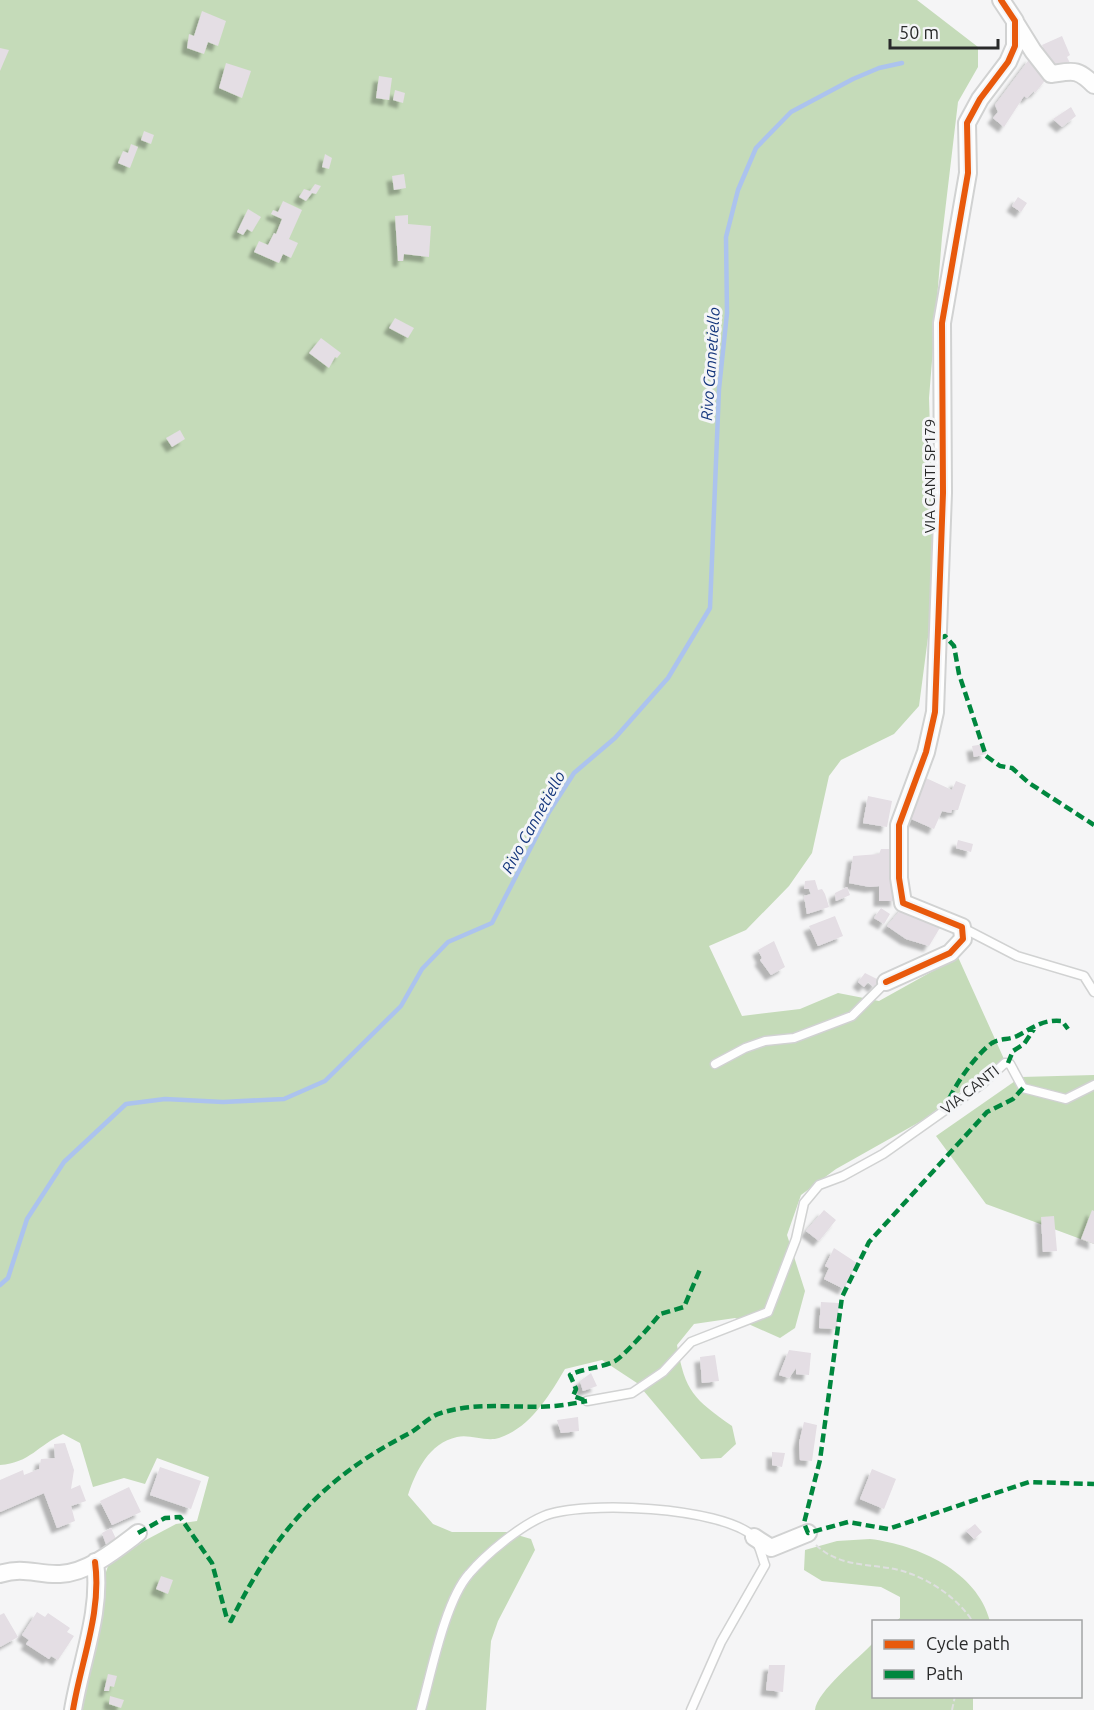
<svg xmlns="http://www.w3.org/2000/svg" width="1094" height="1710" font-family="Ubuntu,sans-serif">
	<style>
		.forest { fill: #c5dbb9 }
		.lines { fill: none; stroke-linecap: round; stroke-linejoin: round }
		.stream { stroke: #acc3ee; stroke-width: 4.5 }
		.building { fill: #e4dee4; filter: url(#shadow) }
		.lane-casing { stroke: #d1d2d2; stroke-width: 11 }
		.street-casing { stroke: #d1d2d2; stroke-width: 20 }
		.path { stroke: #dedfdf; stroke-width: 2; stroke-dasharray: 6 3; stroke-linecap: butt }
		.lane { stroke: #fefefe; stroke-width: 8 }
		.street { stroke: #fefefe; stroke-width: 16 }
		.quiet { stroke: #00873e; stroke-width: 4.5; stroke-dasharray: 9 4.5; stroke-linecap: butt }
		.cycleway-casing { stroke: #f4f5f7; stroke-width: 10 }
		.cycleway { stroke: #e8590c; stroke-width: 6 }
		.labels { text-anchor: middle; stroke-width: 6; stroke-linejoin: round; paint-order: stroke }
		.street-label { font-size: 15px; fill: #292a2a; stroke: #f4f5f7 }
		.water-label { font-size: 16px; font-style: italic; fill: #12347b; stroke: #f4f5f7 }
	</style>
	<defs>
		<filter id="shadow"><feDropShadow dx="-5.5" dy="5.5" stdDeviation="1.5" flood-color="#0004"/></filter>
	</defs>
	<rect width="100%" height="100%" fill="#f5f5f6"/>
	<path class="forest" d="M0,0H917L978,47V67L958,102L942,237L929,398L935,584L919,706L894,734L841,760L829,776L812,853L789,886L746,930L709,946L742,1016L800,1009L838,993L879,1001L958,957L1004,1059L923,1120L836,1169L801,1195L787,1235L805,1291L795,1328L780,1338L735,1318L694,1324L677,1345C685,1392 694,1399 732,1426L736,1444L721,1458L701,1459L637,1383L602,1360L565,1369C549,1396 530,1428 499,1438C486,1442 470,1434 457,1437C429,1443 416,1471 408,1495L433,1524L452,1532H507L531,1539L535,1550L498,1621L491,1641L486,1710H78L103,1581L108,1566L144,1541L176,1524L197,1521L209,1477L157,1458L145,1484L124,1478L93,1487L80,1443L63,1434C38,1445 30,1463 0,1465Z
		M1094,1075V1244L986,1204L936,1136L1021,1077Z
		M870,1539C918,1545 977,1571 990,1621H896L900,1618V1597L881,1587L822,1581L804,1570L805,1550L837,1541Z
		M873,1643L874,1696L973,1697V1710H815C817,1691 859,1658 873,1643Z"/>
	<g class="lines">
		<path class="stream" d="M0,1285L8,1278L27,1219L64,1162L126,1104L165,1099L223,1102L284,1099L325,1081L401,1006L422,969L448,942L492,923L549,812L574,773L615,738L668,678L710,608L719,389L727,313L726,237L738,190L756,148L791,112L853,79L879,68L902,63"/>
	</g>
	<path class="building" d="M202,11L226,21L218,46L208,42L204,54L187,48L189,34L194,36Z
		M1062,36L1070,55L1067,57L1070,63L1054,70L1042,45Z
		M0,48L9,50L0,71Z
		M1031,57L1047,78L1035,93L1034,91L1027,98L1024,96L1004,127L993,118L998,112L995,105Z
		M226,63L251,71L242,98L219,88Z
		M379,76L392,78L389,100L376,98Z
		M395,90L405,93L403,103L393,100Z
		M1071,107L1076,116L1062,127L1053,119Z
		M144,131L154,135L151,144L141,140Z
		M131,144L138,147L130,168L118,163L123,151L128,153Z
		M325,154L332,158L329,169L322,167Z
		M404,174L406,188L394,190L392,176Z
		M315,184L321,186L316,194L312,193L306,201L299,197L304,189L310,191Z
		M1018,197L1027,203L1021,212L1012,206Z
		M283,201L302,210L289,239L298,243L291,258L283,254L279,263L254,252L259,241L268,245L274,233L276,234L282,219L271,214L273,210L278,212Z
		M248,209L261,217L252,232L247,229L243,235L237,232Z
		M408,215V224L431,226L429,257L404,254L403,261H398L395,216Z
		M395,318L414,328L408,338L389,328Z
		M321,338L341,353L337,358L335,357L329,368L309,353Z
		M180,430L185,439L172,447L166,438Z
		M984,744L986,754L974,757L972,746Z
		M926,778L952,790L956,781L966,785L958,810H952L951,813L942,811L934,829L909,818Z
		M868,796L892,801L887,827L863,823Z
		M958,840L973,844L971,852L956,848Z
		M881,849H896V901H879V886L870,887L849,883L853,856L879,854Z
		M815,880L818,890L822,889L825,894L829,907L807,914L804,896L811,894L809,889H804L805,881Z
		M847,887L850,895L836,901L835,893Z
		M904,906L941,926L929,946L906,939L887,926Z
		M881,908L890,914L884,924L874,918Z
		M835,916L843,936L818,946L809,926Z
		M774,941L785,967L771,975L760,960L762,958L758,950Z
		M865,973L879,980L874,987L868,982L864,987L858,982Z
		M824,1210L836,1220L819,1241L806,1231Z
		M1092,1210L1094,1211V1244L1081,1239Z
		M1054,1216L1057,1251L1043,1252L1041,1217Z
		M834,1248L857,1263L844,1289L824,1279L829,1268L825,1266Z
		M821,1302L839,1303L837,1329L819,1328Z
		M789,1350L811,1353L809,1375L796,1374V1368L789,1378L779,1375Z
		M715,1355L719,1381L702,1383L700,1357Z
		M591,1373L597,1386L583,1391L580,1381Z
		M578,1417L579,1431L561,1433L557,1420Z
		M804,1422L817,1425L812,1461L800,1460L799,1443Z
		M65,1443L74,1470L71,1489L80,1485L86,1501L71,1506L75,1521L57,1528L44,1493L0,1512V1480L23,1470L24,1475L39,1469L41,1459L55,1458L54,1444Z
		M772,1452L785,1453L782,1467L772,1465Z
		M160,1467L201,1481L191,1509L150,1495Z
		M872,1469L896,1479L884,1509L860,1499Z
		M129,1487L141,1512L112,1525L100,1501Z
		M975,1524L982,1532L974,1539L966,1531Z
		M111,1528L117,1541L107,1547L102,1533Z
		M161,1576L173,1580L168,1594L156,1589Z
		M37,1612L45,1617L48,1613L70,1628L67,1632L74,1636L58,1660L51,1656L49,1659L26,1644L29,1640L22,1635Z
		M4,1613L18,1637L0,1647V1615Z
		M769,1665H785L783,1692L766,1690Z
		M108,1674L117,1676L114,1687L110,1686L109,1691H104Z
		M110,1696L124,1700L121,1708L109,1704Z"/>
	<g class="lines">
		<defs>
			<path id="lane" d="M963,928L1017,956L1084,976L1094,992
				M715,1064L745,1048L765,1041L794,1038L852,1016L886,982
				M587,1401L632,1393L663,1372L691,1342L768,1312L796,1239L804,1203L819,1185L843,1176L883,1154L982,1084L1005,1063L1010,1064L1023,1088L1066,1099L1094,1085
				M421,1710C431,1674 445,1601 469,1574C486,1554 520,1526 544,1516C584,1500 720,1507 753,1536C759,1542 762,1557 765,1565L721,1642L691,1710"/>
			<path id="street" d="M1015,22L1033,51L1051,74C1073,71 1077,68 1094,85
				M886,982L950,953L963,939L962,927L903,903L899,878V825L926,752L935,712L943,493L942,323L968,173L967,123L980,99L1008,62L1015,46V21L1001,0
				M754,1537L771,1548L808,1533
				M0,1574C24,1566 37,1575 60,1574C88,1573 117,1549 138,1533
				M73,1710C81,1661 102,1612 95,1562"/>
		</defs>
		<use href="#lane" class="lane-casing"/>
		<use href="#street" class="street-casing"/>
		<path class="path" d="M816,1545C837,1565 863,1564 889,1568C921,1573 956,1595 973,1622
			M952,1710L955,1696"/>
		<use href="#lane" class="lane"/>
		<use href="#street" class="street"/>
		<path class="quiet" d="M939,639L945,636L954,646L959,674L986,756L1000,766L1012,768L1029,783L1094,825
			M1008,1063L1013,1051L1024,1044L1034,1029
			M1023,1088L1013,1099L987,1112L869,1242L842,1297L820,1460L804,1523L808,1533L848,1522L888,1529L1029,1482L1094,1484
			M944,1111C951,1090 974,1056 992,1043C1000,1038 1011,1040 1019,1035C1034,1027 1044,1019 1062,1021L1068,1029
			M584,1400L573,1396L576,1389L570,1375C584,1368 602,1368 615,1361C625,1355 653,1323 660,1314L684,1307L701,1267
			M138,1533L165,1518L180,1517L212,1563L227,1619L231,1621C274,1533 322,1478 410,1433C420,1427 430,1416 441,1413C477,1401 518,1409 555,1406C566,1405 576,1403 587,1401"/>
		<defs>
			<path id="cycleway" d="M886,982L950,953L963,939L962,927L903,903L899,878V825L926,752L935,712L943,493L942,323L968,173L967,123L980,99L1008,62L1015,46V21L1001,0
				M73,1710C81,1661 102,1612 95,1562"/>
		</defs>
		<use href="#cycleway" class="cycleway-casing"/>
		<use href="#cycleway" class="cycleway"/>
	</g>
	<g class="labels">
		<g class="street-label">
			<text transform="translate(930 476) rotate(-90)" y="5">VIA CANTI SP179</text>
			<text transform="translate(970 1090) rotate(-38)" y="5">VIA CANTI</text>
		</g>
		<g class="water-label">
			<text transform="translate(710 364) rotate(-86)" y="6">Rivo Cannetiello</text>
			<text transform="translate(533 822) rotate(-61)" y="6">Rivo Cannetiello</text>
		</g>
	</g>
	<rect x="872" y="1620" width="210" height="78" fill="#f4f5f7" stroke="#a3a4a5" stroke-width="1.5"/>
	<rect x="884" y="1640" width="30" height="9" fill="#e8590c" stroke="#a3a4a5" stroke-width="1.5"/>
	<text x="926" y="1650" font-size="18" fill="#292a2a">Cycle path</text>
	<rect x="884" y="1670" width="30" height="9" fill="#00873e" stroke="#a3a4a5" stroke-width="1.5"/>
	<text x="926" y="1680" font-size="18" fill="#292a2a">Path</text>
	<path d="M890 39v9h108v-9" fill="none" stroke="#292a2a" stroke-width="3"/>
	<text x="899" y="39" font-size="18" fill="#292a2a" stroke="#f4f5f7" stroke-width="4.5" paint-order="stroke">50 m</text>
</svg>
